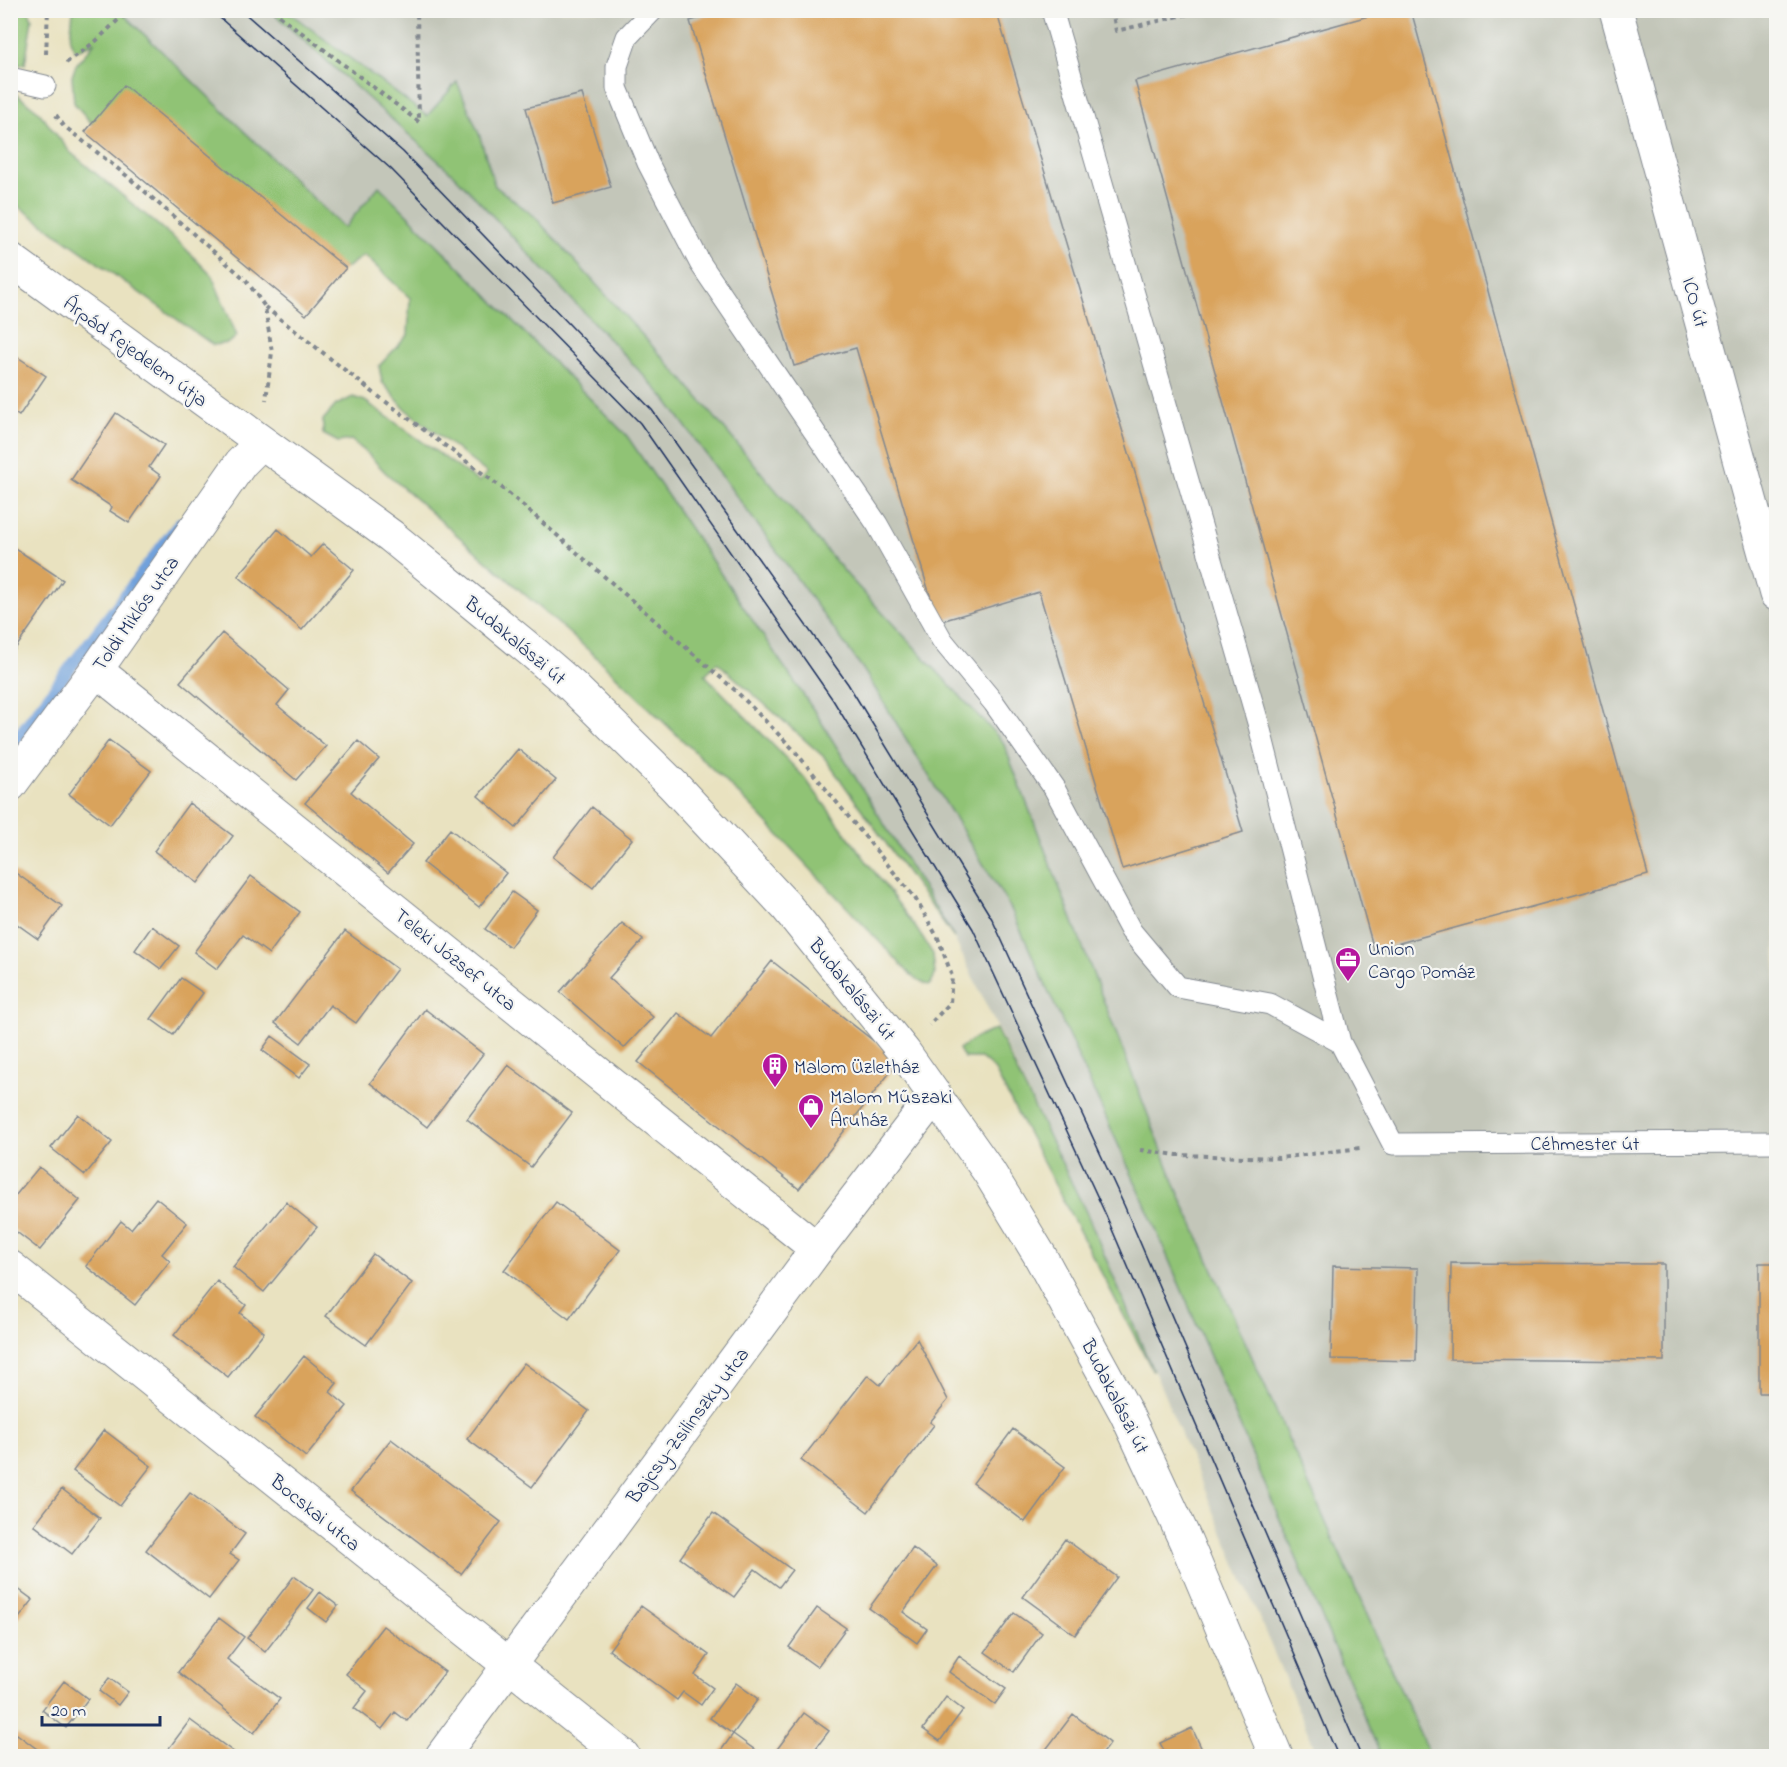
<svg xmlns="http://www.w3.org/2000/svg" width="1787" height="1767" font-family="'Indie Flower',sans-serif">
	<style>
		.industrial { fill: #c3c6b9 }
		.green { fill: #90c374; stroke: #567969; stroke-width: 1.5 }
		.lines { fill: none; stroke-linecap: round; stroke-linejoin: round }
		.stream { stroke: #71a1db; stroke-width: 12 }
		.building { fill: #d9a35c }
		.lane-casing { stroke: #82888f; stroke-width: 23 }
		.street-casing { stroke: #82888f; stroke-width: 35 }
		.secondary-casing { stroke: #82888f; stroke-width: 35 }
		.path { stroke: #82888f; stroke-width: 4; stroke-dasharray: 4.5 4.5; stroke-linecap: butt }
		.lane { stroke: #fff; stroke-width: 21 }
		.street { stroke: #fff; stroke-width: 33 }
		.secondary { stroke: #fff; stroke-width: 33 }
		.tram { stroke: #1b2f5e; stroke-width: 1.5 }
		.labels { text-anchor: middle; stroke-width: 4.5; stroke-linejoin: round; paint-order: stroke }
		.street-label { font-size: 20px; fill: #1b2f5e; stroke: #f6f6f2 }
		.poi-label { font-size: 20px; fill: #1b2f5e; stroke: #f6f6f2; text-anchor: start }
	</style>
	<rect width="100%" height="100%" fill="#f6f6f2"/>
	<filter id="ink" filterUnits="userSpaceOnUse"><feTurbulence type="fractalNoise" baseFrequency=".0167" numOctaves="2"/><feDisplacementMap in="SourceGraphic" scale="12" xChannelSelector="R" yChannelSelector="G"/><feConvolveMatrix kernelMatrix="1 2 1 2 8 2 1 2 1" color-interpolation-filters="sRGB"/></filter>
	<filter id="wash" filterUnits="userSpaceOnUse"><feTurbulence type="fractalNoise" baseFrequency=".008" numOctaves="4" result="noise"/><feDisplacementMap in="SourceGraphic" scale="24" xChannelSelector="R" yChannelSelector="G"/><feGaussianBlur stdDeviation="1.35" result="paint"/><feColorMatrix in="noise" values="0 0 0 0 0 0 0 0 0 0 0 0 0 0 0 0 0 1.4 0 .05"/><feComposite in="paint" operator="in"/></filter>
	<g filter="url(#wash)">
		<rect width="100%" height="100%" fill="#e9e2c0"/>
		<path class="industrial" d="M120,11H271L400,125L455,176L664,397L863,669L1011,909L1142,1197L1381,1756H1318L1088,1216L954,938L817,715L627,436L379,186L344,228Z
			M287,11H1776V1756H1430L1176,1187L1003,742L849,577L685,382L534,216L495,186L479,134L457,82L427,116Z"/>
		<path class="green" d="M10,11H29L32,19L25,64L11,66Z
			M73,11H120L344,228L379,186L627,436L817,715L954,938L824,757L717,662L705,675L804,777L914,925L933,954L935,975L930,985L925,984L910,974L751,806L594,655L385,472L367,453L351,440L338,442L323,434V420L336,405L353,397L365,401L479,482L487,473L405,409L382,382L379,366L408,335L410,298L364,255L346,268L92,124L74,103L72,76L76,65L95,42L75,51L70,40Z
			M271,11H287L427,116L457,82L479,134L495,186L534,216L685,382L849,577L1003,742L1176,1187L1430,1756H1381L1142,1197L1011,909L863,669L664,397L455,176Z
			M11,93H15L38,111L70,152L182,245L212,276L237,336L229,343L213,345L11,201Z
			M996,1029L1088,1216L1153,1371L994,1069L981,1058H964L959,1049L975,1038Z"/>
		<g class="lines">
			<path class="stream" d="M10,747L180,523"/>
		</g>
		<g id="blocks">
			<path class="building" d="M725,10H996L1243,832L1122,869L1039,592L938,622L856,348L794,366L690,21Z
				M1390,10H1411L1648,875L1374,950L1135,81Z
				M124,85L346,268L306,315L85,132Z
				M582,94L611,187L553,203L526,108Z
				M10,352L46,376L19,416L10,410Z
				M116,413L164,445L149,467L161,476L129,523L110,511L112,507L71,480Z
				M278,529L311,557L323,544L354,570L302,630L238,576Z
				M10,545L63,580L13,652L10,650Z
				M222,633L289,690L277,705L326,746L296,780L180,682Z
				M109,740L151,771L110,825L69,794Z
				M358,741L379,759L351,792L413,844L388,873L305,803Z
				M518,749L556,780L516,828L478,796Z
				M189,803L233,836L198,883L154,851Z
				M592,807L632,839L593,888L553,857Z
				M450,829L506,873L479,907L423,863Z
				M10,869L62,906L38,939L10,919Z
				M251,876L300,912L269,954L243,935L217,969L194,952Z
				M512,892L537,910L510,947L485,929Z
				M622,923L643,940L609,978L653,1017L624,1048L560,992Z
				M152,926L179,946L161,969L135,950Z
				M345,931L397,969L356,1023L330,1005L301,1043L275,1023Z
				M772,961L899,1061L799,1189L638,1062L678,1013L711,1038Z
				M181,978L203,993L173,1035L151,1019Z
				M425,1009L483,1054L427,1127L370,1083Z
				M272,1036L310,1064L299,1078L262,1050Z
				M508,1065L572,1113L531,1167L467,1119Z
				M78,1114L112,1142L85,1175L51,1148Z
				M39,1167L80,1200L40,1250L10,1227V1202Z
				M156,1198L187,1223L162,1254L170,1261L135,1305L86,1266L121,1221L131,1229Z
				M286,1202L317,1227L264,1292L233,1267Z
				M556,1202L620,1250L569,1319L504,1270Z
				M373,1254L412,1283L366,1345L326,1316Z
				M1451,1263L1664,1264V1361L1450,1359Z
				M1759,1263H1776V1393H1759Z
				M1333,1266L1418,1268L1416,1361L1331,1359Z
				M217,1281L246,1305L240,1313L264,1332L228,1377L174,1335Z
				M917,1339L948,1400L930,1422L934,1425L868,1512L801,1460L868,1375L880,1385Z
				M304,1356L337,1383L330,1392L347,1406L306,1457L255,1417Z
				M524,1363L589,1411L532,1487L467,1439Z
				M1013,1429L1065,1467L1025,1522L973,1483Z
				M104,1430L151,1466L120,1506L73,1471Z
				M391,1439L501,1522L461,1574L351,1491Z
				M62,1489L100,1518L72,1554L34,1525Z
				M190,1493L245,1534L230,1554L239,1560L209,1599L146,1550Z
				M713,1513L792,1570L779,1587L755,1569L734,1597L680,1558Z
				M1065,1539L1117,1577L1075,1635L1023,1597Z
				M913,1548L937,1566L903,1612L927,1629L917,1643L869,1608Z
				M294,1576L313,1590L265,1652L247,1638Z
				M10,1583L33,1600L19,1618L10,1612Z
				M320,1592L338,1606L326,1622L308,1608Z
				M641,1606L709,1655L695,1675L713,1688L701,1705L683,1692L677,1700L609,1650Z
				M817,1608L846,1628L817,1667L789,1647Z
				M1014,1613L1042,1633L1014,1672L985,1652Z
				M219,1618L244,1637L227,1659L280,1699L254,1733L178,1672Z
				M383,1626L445,1672L407,1721L395,1712L382,1729L354,1708L367,1691L346,1674Z
				M959,1656L1006,1689L995,1704L949,1672Z
				M109,1678L128,1692L118,1705L99,1691Z
				M64,1681L88,1699L66,1728L42,1710Z
				M736,1683L758,1699L733,1734L710,1718Z
				M946,1697L963,1710L940,1741L923,1729Z
				M804,1713L829,1731L810,1756H772Z
				M1073,1714L1110,1743L1100,1756H1041Z
				M190,1720L239,1756H172L166,1752Z
				M1192,1728L1205,1756H1167L1160,1743Z
				M17,1734L45,1755L44,1756H10V1743Z
				M733,1734L755,1750L750,1756H717Z"/>
		</g>
	</g>
	<g filter="url(#ink)">
		<use href="#blocks" fill-opacity="0" stroke="#82888f" stroke-width="1.5"/>
		<g class="lines">
			<defs>
				<path id="lane" d="M653,10L627,37L617,66V88L648,163L700,263L877,524L942,640L994,703L1054,788L1131,931L1178,987L1270,1004L1340,1042
					M1052,10L1259,726L1340,1042L1393,1144L1776,1142
					M10,78L45,86"/>
				<path id="street" d="M1616,10L1776,594
					M96,670L817,1249
					M10,785L96,670L241,463L261,443
					M10,1267L623,1756"/>
				<path id="secondary" d="M10,259L391,536L535,654L572,686L673,785L786,906L904,1052L989,1172L1039,1254L1126,1413L1186,1542L1276,1756
					M442,1756L817,1249L935,1095"/>
			</defs>
			<use href="#lane" class="lane-casing"/>
			<use href="#street" class="street-casing"/>
			<use href="#secondary" class="secondary-casing"/>
			<path class="path" d="M272,10L419,122L417,10
				M1112,10L1116,31L1205,10
				M46,54L48,10
				M66,63L96,41L117,21L132,10
				M56,115L64,126L127,176L246,280L265,307L272,352L266,400
				M265,307L374,393L505,490L736,691L794,750L915,898L938,938L952,976L950,1003L929,1025
				M1140,1150L1177,1155L1279,1158L1360,1148"/>
			<use href="#lane" class="lane"/>
			<use href="#street" class="street"/>
			<use href="#secondary" class="secondary"/>
			<path class="tram" d="M211,10L391,169L640,423L833,700L973,929L1105,1213L1338,1756
				M241,10L403,152L652,410L848,684L992,919L1124,1205L1361,1756"/>
		</g>
	</g>
	<defs>
		<symbol id="office-pin" viewBox="-11 -11 22 30"><path d="M0 17L-7.5 6A9.5 9.5 0 1 1 7.5 6Z" fill="#b5179e" stroke="#f6f6f2"/><path d="M-6-3h4V-5.5h4V-3h4V5H-6ZM-1-4.5V-3h2v-1.5ZM-6 0V1H6V0Z" fill="#fff"/></symbol>
		<symbol id="building-pin" viewBox="-11 -11 22 30"><path d="M0 17L-7.5 6A9.5 9.5 0 1 1 7.5 6Z" fill="#b5179e" stroke="#f6f6f2"/><path d="M-4-6H4V6H1V3H-1V6H-4ZM-2.5-4.3h1.7v1.8h-1.7ZM.8-4.3h1.7v1.8H.8ZM-2.5-1h1.7V.8h-1.7ZM.8-1h1.7V.8H.8Z" fill="#fff"/></symbol>
		<symbol id="shop-pin" viewBox="-11 -11 22 30"><path d="M0 17L-7.5 6A9.5 9.5 0 1 1 7.5 6Z" fill="#b5179e" stroke="#f6f6f2"/><path d="M-5-2.5h2.3a2.7 3.5 0 0 1 5.4 0H5L5.5 6h-11ZM-1.5-2.5h3a1.5 2.3 0 0 0-3 0Z" fill="#fff"/></symbol>
	</defs>
	<g fill-rule="evenodd">
		<use href="#office-pin" x="1333" y="945" width="30" height="40"/>
		<use href="#building-pin" x="760" y="1051" width="30" height="40"/>
		<use href="#shop-pin" x="796" y="1092" width="30" height="40"/>
	</g>
	<g class="labels">
		<g class="street-label">
			<text transform="translate(1696 302) rotate(75)" y="7">ICO út</text>
			<text transform="translate(136 351) rotate(36)" y="7">Árpád fejedelem útja</text>
			<text transform="translate(135 613) rotate(-55)" y="7">Toldi Miklós utca</text>
			<text transform="translate(516 640) rotate(40)" y="7">Budakalászi út</text>
			<text transform="translate(456 959) rotate(39)" y="7">Teleki József utca</text>
			<text transform="translate(853 989) rotate(51)" y="7">Budakalászi út</text>
			<text x="1585" y="1150">Céhmester út</text>
			<text transform="translate(1116 1396) rotate(63)" y="7">Budakalászi út</text>
			<text transform="translate(687 1425) rotate(-53)" y="7">Bajcsy-Zsilinszky utca</text>
			<text transform="translate(316 1512) rotate(39)" y="7">Bocskai utca</text>
		</g>
		<g class="poi-label">
			<text x="1368" y="955">Union<tspan x="1368" dy="23">Cargo Pomáz</tspan></text>
			<text x="794" y="1073">Malom Üzletház</text>
			<text x="830" y="1103">Malom Műszaki<tspan x="830" dy="23">Áruház</tspan></text>
		</g>
	</g>
	<rect width="1787" height="1767" fill="none" stroke="#f6f6f2" stroke-width="36"/>
	<path d="M42 1716v9h118v-9" fill="none" stroke="#1b2f5e" stroke-width="3"/>
	<text x="51" y="1716" font-size="18" fill="#1b2f5e" stroke="#f6f6f2" stroke-width="4.5" paint-order="stroke">20 m</text>
</svg>
